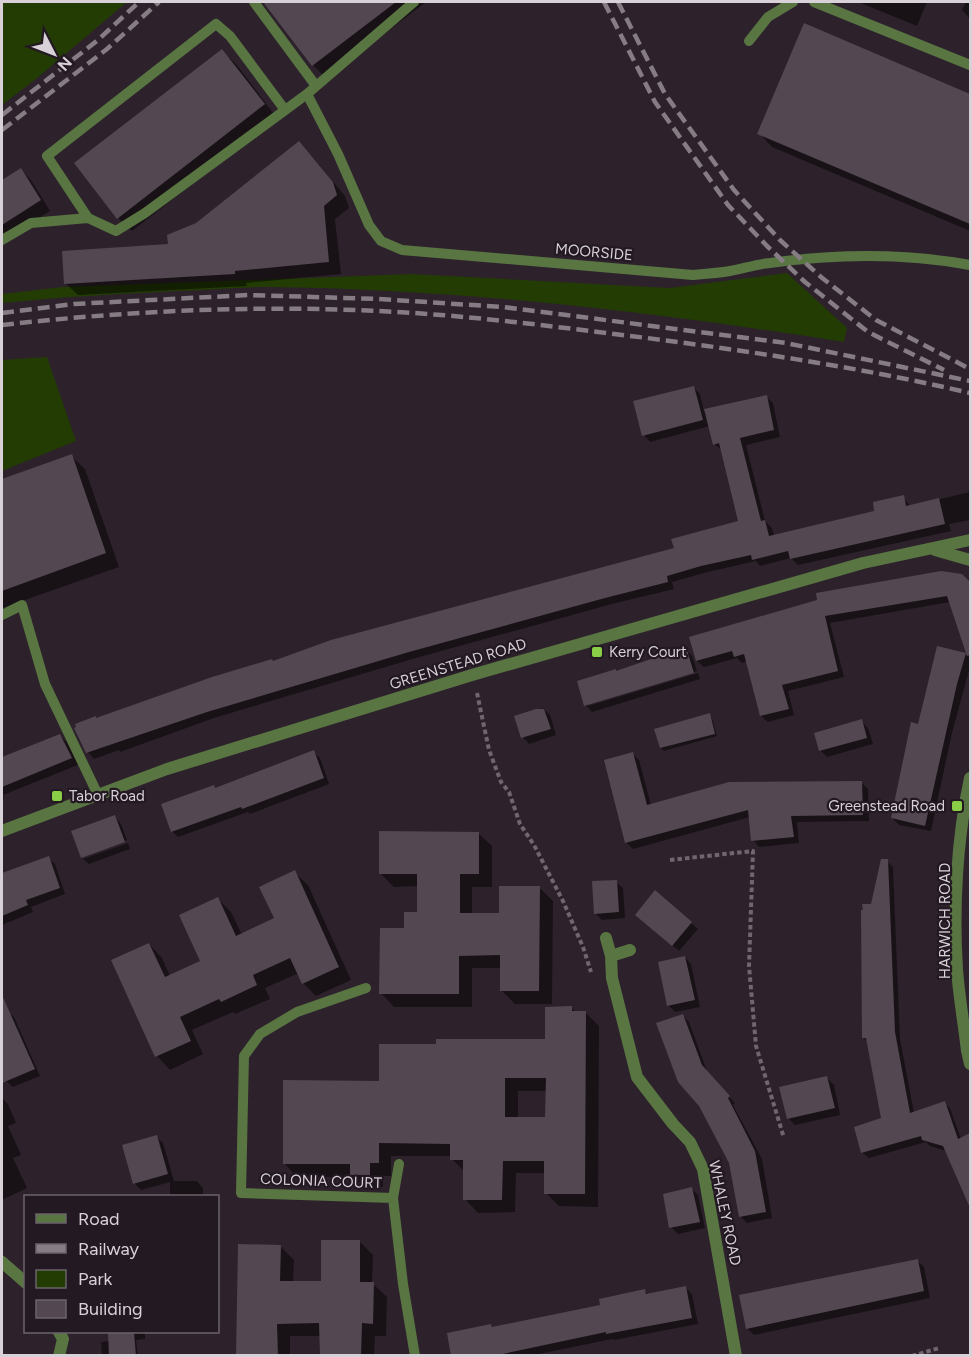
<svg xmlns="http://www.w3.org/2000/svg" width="972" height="1357" font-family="Figtree,sans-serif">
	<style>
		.green { fill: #223c03 }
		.shadow { fill: #0007; fill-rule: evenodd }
		.building { fill: #534752; fill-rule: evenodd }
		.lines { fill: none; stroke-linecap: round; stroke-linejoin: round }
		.path { stroke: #70666f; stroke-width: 4; stroke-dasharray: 4.5 3; stroke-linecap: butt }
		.service { stroke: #597542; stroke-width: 10 }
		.minor { stroke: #597542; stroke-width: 12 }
		.tertiary { stroke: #597542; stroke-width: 12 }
		.rail { stroke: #857c84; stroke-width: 4.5; stroke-dasharray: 12 6; stroke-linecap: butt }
		.poi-dot { fill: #8ace47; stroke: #231923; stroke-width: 2 }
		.labels { text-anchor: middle; stroke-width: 4.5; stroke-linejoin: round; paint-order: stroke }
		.street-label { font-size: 15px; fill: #d8d1d8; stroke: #231923 }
		.poi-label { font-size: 15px; fill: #d8d1d8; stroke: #231923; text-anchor: start }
	</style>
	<rect width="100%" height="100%" fill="#2d222c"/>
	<path class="green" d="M2,2H127L36,79L2,105Z
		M787,273L847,328L844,342C653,312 461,289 268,287C238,287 207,290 177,291C118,294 60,297 2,303V294L63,287L412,274L669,288Z
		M47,357L76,441L2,471V360Z"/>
	<path class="shadow" d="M264,2H426L326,78L313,65Z
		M858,2H927L917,26Z
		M966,2H970V19L962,10Z
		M805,25L970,95V231L772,147L759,133Z
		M222,51L236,64L277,118L132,231L118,218Z
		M311,155L345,196L349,208L335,219L341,274L246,283L247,286L78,295L65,283L170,246Z
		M21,170L31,180L50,211L2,241V182Z
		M693,387L700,394L704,411L766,397L773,403L780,437L746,445L765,521L772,528L774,536L876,512L903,497L910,506L970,492V520L949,524L951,531L798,565L791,558L760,566L756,561L708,572L672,582L674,589L612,604L416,658L214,718L120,752L119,750L94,759L88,752L97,720L273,662L675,549L740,522L722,450L714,444L710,426L650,442L644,435Z
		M71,456L85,469L119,567L2,608V481Z
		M961,575L970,585V667L952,733L931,831L899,825L892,818L919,726L938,648L968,655L950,602L830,623L844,677L788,691L794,715L768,722L761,716L747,661L742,663L737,658L704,667L697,661L691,638Z
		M685,649L692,656L697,671L588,703V706L698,673L700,679L592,712L586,705L617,672Z
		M543,708L550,715L556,735L529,744L523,737L516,717Z
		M709,715L712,718L717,736L664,751L661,748L656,730Z
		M861,721L868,728L873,744L827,757L820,750Z
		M60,736L67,742L78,765L3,795L4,798L2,799V758Z
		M313,752L320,758L329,784L250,814L248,812L178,837L172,831L216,789Z
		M633,754L639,760L651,805L861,782L868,789L869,821L797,822L799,843L759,847L753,840L750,817L633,849L626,842Z
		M115,817L121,824L127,840L83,856V859L128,843L130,849L89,864L82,858Z
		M478,833L492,846V887H472V914H501L539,887L553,901L552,1004H515L502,991V968H472V1007H394L381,993L406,930L419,914V886L394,887L380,873Z
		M48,858L55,864L65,894L31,907L33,912L2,925V886L29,874Z
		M887,861L893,867L900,1039L914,1113L944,1103L950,1108L961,1139L965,1137L970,1142V1202L946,1151L930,1146L926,1142L869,1158L863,1153L855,1128L882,1119L869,1043L863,1037L872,906Z
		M294,872L308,885L351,980L316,996L303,983L299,973L265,988L270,999L235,1014L233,1012L192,1030L203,1054L170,1070L157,1056L113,961L149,944L162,958L170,976L202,961L218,899L231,912L242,935L276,919Z
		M616,882L623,888L625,918L602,920L595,913Z
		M644,921L691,923L698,929L679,951Z
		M685,957L691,964L700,1007L675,1012L669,1006Z
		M571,1008L576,1012H585L599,1026L598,1207L559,1206L546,1193V1173H516L515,1212L478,1213L465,1199V1172L452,1159V1156H391V1176H383V1187H365L354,1177H297L284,1163L381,1082L438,1046L546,1040ZM518,1091H547L546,1118H518Z
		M7,1011L14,1017L40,1076L13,1087L6,1081L2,1070V1013Z
		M682,1015L689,1022L708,1074L735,1103L733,1105L762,1159L772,1218L747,1223L740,1216L731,1162L700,1105Z
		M827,1078L834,1085L840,1115L795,1125L788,1118Z
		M2,1098L8,1104L16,1123L8,1126L21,1155L13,1158L27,1188L2,1200Z
		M157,1137L163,1143L174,1181H197L203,1188V1196H170V1182L141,1190L134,1183Z
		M692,1189L698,1195L705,1228L678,1234L671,1227Z
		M359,1241L373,1255L372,1283L387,1297L386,1336H375L374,1356H321V1336H290V1356H238L280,1246L294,1260L293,1283H322Z
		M917,1260L924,1267L930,1298L754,1335L747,1328Z
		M685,1287L692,1294L698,1324L614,1340L612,1339L529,1356H469L491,1325L494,1328L602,1306L645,1291L648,1295Z
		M109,1332H145V1339L136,1340L138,1356H102L101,1342L110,1341Z"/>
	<path class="building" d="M263,2H396L312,66Z
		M804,23L970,94V224L757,134Z
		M222,49L265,104L117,219L74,163Z
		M299,141L333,182L337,195L324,206L329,262L235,271V274L64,284L62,251L168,244L167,235L196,223Z
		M21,168L41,200L2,225V180Z
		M694,386L703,420L642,436L633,401Z
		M767,395L774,430L740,438L761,521L765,520L769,536L874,511L873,502L904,495L906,506L939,498L945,524L790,559L788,551L752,560L751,555L701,566L667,576L668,582L605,598L409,652L207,712L86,753L74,728L76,727L75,724L96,716V718L212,677L272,659L273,661L331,640L674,548L671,539L738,521L719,443L713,445L704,409Z
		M72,454L106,553L2,591V479Z
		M941,571L962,574L970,582V655L967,656L966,653L957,684L925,826L891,818L911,722L918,724L937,646L966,653L947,596L825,616L838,671L782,685L789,709L760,716L744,654L734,657L732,651L696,661L689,637L817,600L816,593Z
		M686,647L694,673L584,706L577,681L616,669V671Z
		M536,709H544L551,729L521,738L514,716Z
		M710,713L715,734L660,748L654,729Z
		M862,719L867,738L819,751L814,733Z
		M60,734L72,758L2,787V757Z
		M314,750L324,778L242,809L241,807L171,832L161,804L214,785L215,788Z
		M633,752L647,805L729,782L862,781L863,815L791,816L794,837L751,841L748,810L625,843L604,760Z
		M115,815L125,842L81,858L71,831Z
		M379,831L479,832V874H460V913H499V886H540L539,991H500V955L459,956V994H379L380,928H404V912H417V874H379Z
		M49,856L60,888L26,900L28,905L2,916V873Z
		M881,859H888L895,1032L910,1113L945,1101L958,1139L970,1133V1208L943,1146L922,1140L921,1136L861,1153L854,1127L881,1118L866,1038H862L861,910H863L862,904H871Z
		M295,870L339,967L302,984L290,958L253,975L257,985L221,1002L219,999L180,1017L191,1041L155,1057L111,960L149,943L165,977L200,961L179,915L218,897L236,936L274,918L259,887Z
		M617,880L619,912L594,914L592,881Z
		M655,890L692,922L672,946L635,915Z
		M685,956L695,1000L667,1006L658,962Z
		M2,995L35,1069L2,1083Z
		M572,1006V1011H586L585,1194H544V1161H503L502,1200H463V1160H450V1144L379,1143V1163H370V1175H350V1164H283V1080L379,1081V1044H436V1039H545V1007ZM505,1078H546L545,1117H505Z
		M683,1014L702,1065L730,1096L728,1098L755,1151L766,1212L739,1217L729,1163L699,1106L678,1082L656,1023Z
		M827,1076L835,1108L787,1119L779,1087Z
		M157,1135L168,1174L133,1184L122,1145Z
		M692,1187L700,1222L669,1228L663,1194Z
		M321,1240H360V1282H374L373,1324L362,1323L361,1356H320L319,1323L277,1324L278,1356H236L238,1244L281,1245L280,1281H321Z
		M918,1259L924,1291L746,1329L739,1295Z
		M686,1286L692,1318L606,1334V1332L493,1356H451L447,1333L491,1324L492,1327L600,1305L599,1299L645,1289L646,1294Z
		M108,1332H134L136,1356H109Z"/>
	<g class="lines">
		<path class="path" d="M477,693L489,750L501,782L509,792L520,824L534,845L563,901L583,947L591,972
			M670,860L753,851L749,966L756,1046L784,1138
			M912,1356L939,1348"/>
		<path class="service" d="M254,2L316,86
			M814,2L970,65
			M749,41L768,17L793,2
			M307,94L338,154L369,225L381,241L402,250L693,275C705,274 718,273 730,271C743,269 756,264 770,263C836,254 904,253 970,265
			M88,218L47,156L216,24L230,36L285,110
			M2,240L31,223L88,218L116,231L145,213L307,94L414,2
			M2,615L22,605L45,684L98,795
			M366,988L297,1012L260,1034L244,1056L241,1193L393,1198
			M399,1164L393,1198L403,1284L415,1356"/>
		<path class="minor" d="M606,938L611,956L612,978L637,1077L673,1124L690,1142L703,1169L736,1356
			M611,956L630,950
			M2,1262L26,1283
			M59,1356L63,1339L59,1332"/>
		<path class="tertiary" d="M935,550L970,560
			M970,778C957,838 953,908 957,969C959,997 964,1024 967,1051L970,1064
			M2,831L167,769L472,675L863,563L970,540"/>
		<path class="rail" d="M604,2L655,102L728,205L767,246L805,282L868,332L944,370
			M618,2L665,94L734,190L780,240L821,277L876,320L970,369
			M2,115L98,40L139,2
			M2,130L107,49L159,2
			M2,313L74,304L249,295L379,299L503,307L786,343L970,381
			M2,325C126,311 253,305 378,311C468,315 557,327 647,338C755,352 864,368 970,393"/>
	</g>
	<g class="poi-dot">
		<rect x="591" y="646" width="12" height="12" rx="3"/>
		<rect x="51" y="790" width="12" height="12" rx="3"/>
		<rect x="951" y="800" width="12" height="12" rx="3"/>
	</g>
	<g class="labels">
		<g class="street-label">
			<text transform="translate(594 252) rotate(5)" y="5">MOORSIDE</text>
			<text transform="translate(458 664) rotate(-17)" y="5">GREENSTEAD ROAD</text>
			<text transform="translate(945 921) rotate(-90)" y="5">HARWICH ROAD</text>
			<text transform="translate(321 1181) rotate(2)" y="5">COLONIA COURT</text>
			<text transform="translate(725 1213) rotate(78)" y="5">WHALEY ROAD</text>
		</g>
		<g class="poi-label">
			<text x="609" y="657">Kerry Court</text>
			<text x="69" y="801">Tabor Road</text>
			<text x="945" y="811" text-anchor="end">Greenstead Road</text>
		</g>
	</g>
	<rect width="972" height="1357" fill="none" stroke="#d8d1d8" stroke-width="6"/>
	<rect x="24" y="1195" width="195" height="138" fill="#231923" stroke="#6b636b" stroke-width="1.5"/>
	<rect x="36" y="1214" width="30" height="9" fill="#597542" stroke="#6b636b" stroke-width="1.5"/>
	<text x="78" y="1225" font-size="18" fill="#d8d1d8">Road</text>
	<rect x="36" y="1244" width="30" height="9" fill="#857c84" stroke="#6b636b" stroke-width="1.5"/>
	<text x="78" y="1255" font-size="18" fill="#d8d1d8">Railway</text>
	<rect x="36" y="1270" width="30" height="18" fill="#223c03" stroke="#6b636b" stroke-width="1.5"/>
	<text x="78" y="1285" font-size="18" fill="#d8d1d8">Park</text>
	<rect x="36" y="1300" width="30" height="18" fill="#534752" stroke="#6b636b" stroke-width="1.5"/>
	<text x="78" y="1315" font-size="18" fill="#d8d1d8">Building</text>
	<g transform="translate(54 54) rotate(132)" stroke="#231923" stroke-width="4.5" paint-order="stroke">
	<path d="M0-4.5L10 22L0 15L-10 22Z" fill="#d8d1d8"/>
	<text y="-9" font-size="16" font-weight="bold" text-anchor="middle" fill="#d8d1d8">N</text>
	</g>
</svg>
